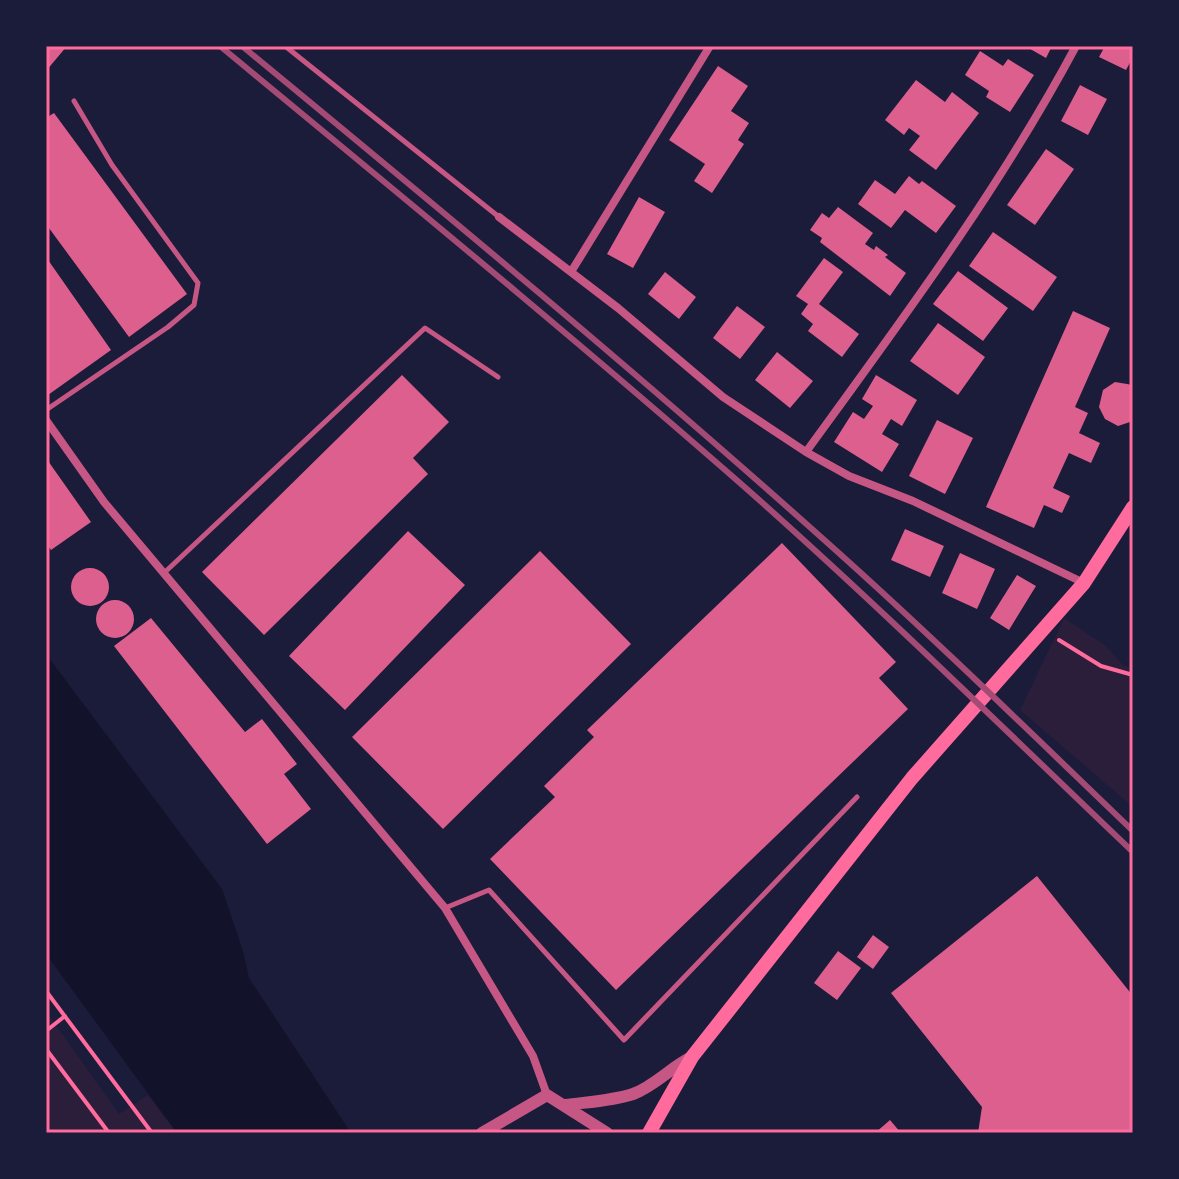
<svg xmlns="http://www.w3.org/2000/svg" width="1179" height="1179" font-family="Poppins,sans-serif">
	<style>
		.green { fill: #2a1e3b }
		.water { fill: #12122b }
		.building { fill: #dd5f8e }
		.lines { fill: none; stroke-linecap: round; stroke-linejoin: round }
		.path { stroke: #ff6b9d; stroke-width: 4 }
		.service { stroke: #c65784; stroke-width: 5 }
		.minor { stroke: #c65784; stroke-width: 8 }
		.tertiary { stroke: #c65784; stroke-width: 12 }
		.secondary { stroke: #ff6b9d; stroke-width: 14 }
		.rail { stroke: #a44b75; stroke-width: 6 }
		.neatline { fill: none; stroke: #ff6b9d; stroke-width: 3 }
	</style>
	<rect width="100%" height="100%" fill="#1b1b3a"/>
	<path class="green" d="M1064,618L1106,646L1123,665L1133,668V807L1020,710Z
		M46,1011L119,1114L148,1095L177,1133H46Z"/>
	<path class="water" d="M46,654L222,889L243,951L249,978L351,1133H177L46,954Z"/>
	<path class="building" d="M46,46H67L46,71Z
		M1025,46H1052L1046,58Z
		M1105,46H1133V57L1126,70L1099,57Z
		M980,51L1003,66L1008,59L1034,75L1010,112L986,97L989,91L965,75Z
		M718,66L748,86L731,111L749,123L738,140L744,144L712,193L694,181L705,164L669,140Z
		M916,80L945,102L952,92L979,113L936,170L909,150L920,136L909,128L904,135L885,120Z
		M1080,85L1107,99L1088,135L1061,121Z
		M54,113L187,294L129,337L46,224V118Z
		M1046,149L1074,169L1035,225L1007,205Z
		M909,176L919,184L922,181L956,206L936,233L905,210L891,228L858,204L875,180L895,194Z
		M639,197L665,212L633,268L607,254Z
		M838,207L873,233L865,244L874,250L876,246L888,255L885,257L906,273L890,296L820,242L822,238L810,230L822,213L829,218Z
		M993,232L1057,277L1033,311L969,266Z
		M46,257L111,350L48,395L46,393Z
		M824,258L843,272L819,304L859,334L842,357L808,331L813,324L801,314L808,304L796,296Z
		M958,271L1008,308L983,341L933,304Z
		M665,272L696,297L679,319L648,294Z
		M737,306L765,327L740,359L713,338Z
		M1073,311L1110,328L1075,407L1088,413L1079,433L1100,443L1091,463L1069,453L1053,488L1070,496L1062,513L1044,505L1034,528L986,507Z
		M938,323L985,357L958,395L910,361Z
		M777,352L813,381L790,408L755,380Z
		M402,375L449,422L413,458L428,474L264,635L202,572Z
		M876,375L917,400L902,426L891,419L882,434L899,444L882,472L834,442L853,412L864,419L873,406L862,399Z
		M1115,382L1133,385V421L1118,426L1105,419L1099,407L1103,390Z
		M937,420L973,438L945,494L909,476Z
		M46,458L91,522L51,550L46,543Z
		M905,529L944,546L930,577L891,560Z
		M408,531L465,585L345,710L289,656Z
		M782,543L896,662L879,678L908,709L616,990L490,859L555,797L544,786L594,737L587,730Z
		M540,551L631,644L443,829L352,737Z
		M960,553L995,569L977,609L942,593Z
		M71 587a19 19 0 1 1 38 0a19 19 0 1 1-38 0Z
		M1017,575L1036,586L1009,630L990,618Z
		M96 619a19 19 0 1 1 38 0a19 19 0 1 1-38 0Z
		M151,618L245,732L262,719L297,764L284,774L311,809L267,844L114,646Z
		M1037,876L1133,996V1133H978L982,1107L891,993Z
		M873,935L889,947L873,969L857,957Z
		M838,951L861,968L837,1000L814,983Z
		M890,1120L901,1133H875Z"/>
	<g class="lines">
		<path class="path" d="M1059,640L1101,666L1133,675
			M46,991L152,1133
			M46,1031L65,1016
			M46,1049L109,1133"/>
		<path class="service" d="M285,46L499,217
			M46,410L168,327L194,305L198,283L112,165L74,101
			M164,573L425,328L498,377
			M445,908L489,890L624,1040L857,797"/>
		<path class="minor" d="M499,217L618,308L723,397L806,452L849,476L913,501L1084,583
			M571,272L710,46
			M46,420L104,502L445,908L533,1056L547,1095
			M806,452C902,320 999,190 1076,46"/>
		<path class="tertiary" d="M565,1105C587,1102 612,1101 633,1094C655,1086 671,1067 692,1057
			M482,1133L547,1095L607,1133"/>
		<path class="secondary" d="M649,1133L692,1057L912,778L1084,583L1133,507"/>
		<path class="rail" d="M220,46C394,190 570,334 740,483C875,602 1003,728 1133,852
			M242,46C441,210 639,374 831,546C934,638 1033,735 1133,831"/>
	</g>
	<rect width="1179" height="1179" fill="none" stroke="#1b1b3a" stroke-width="96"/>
	<rect x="48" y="48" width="1083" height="1083" class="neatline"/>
</svg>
